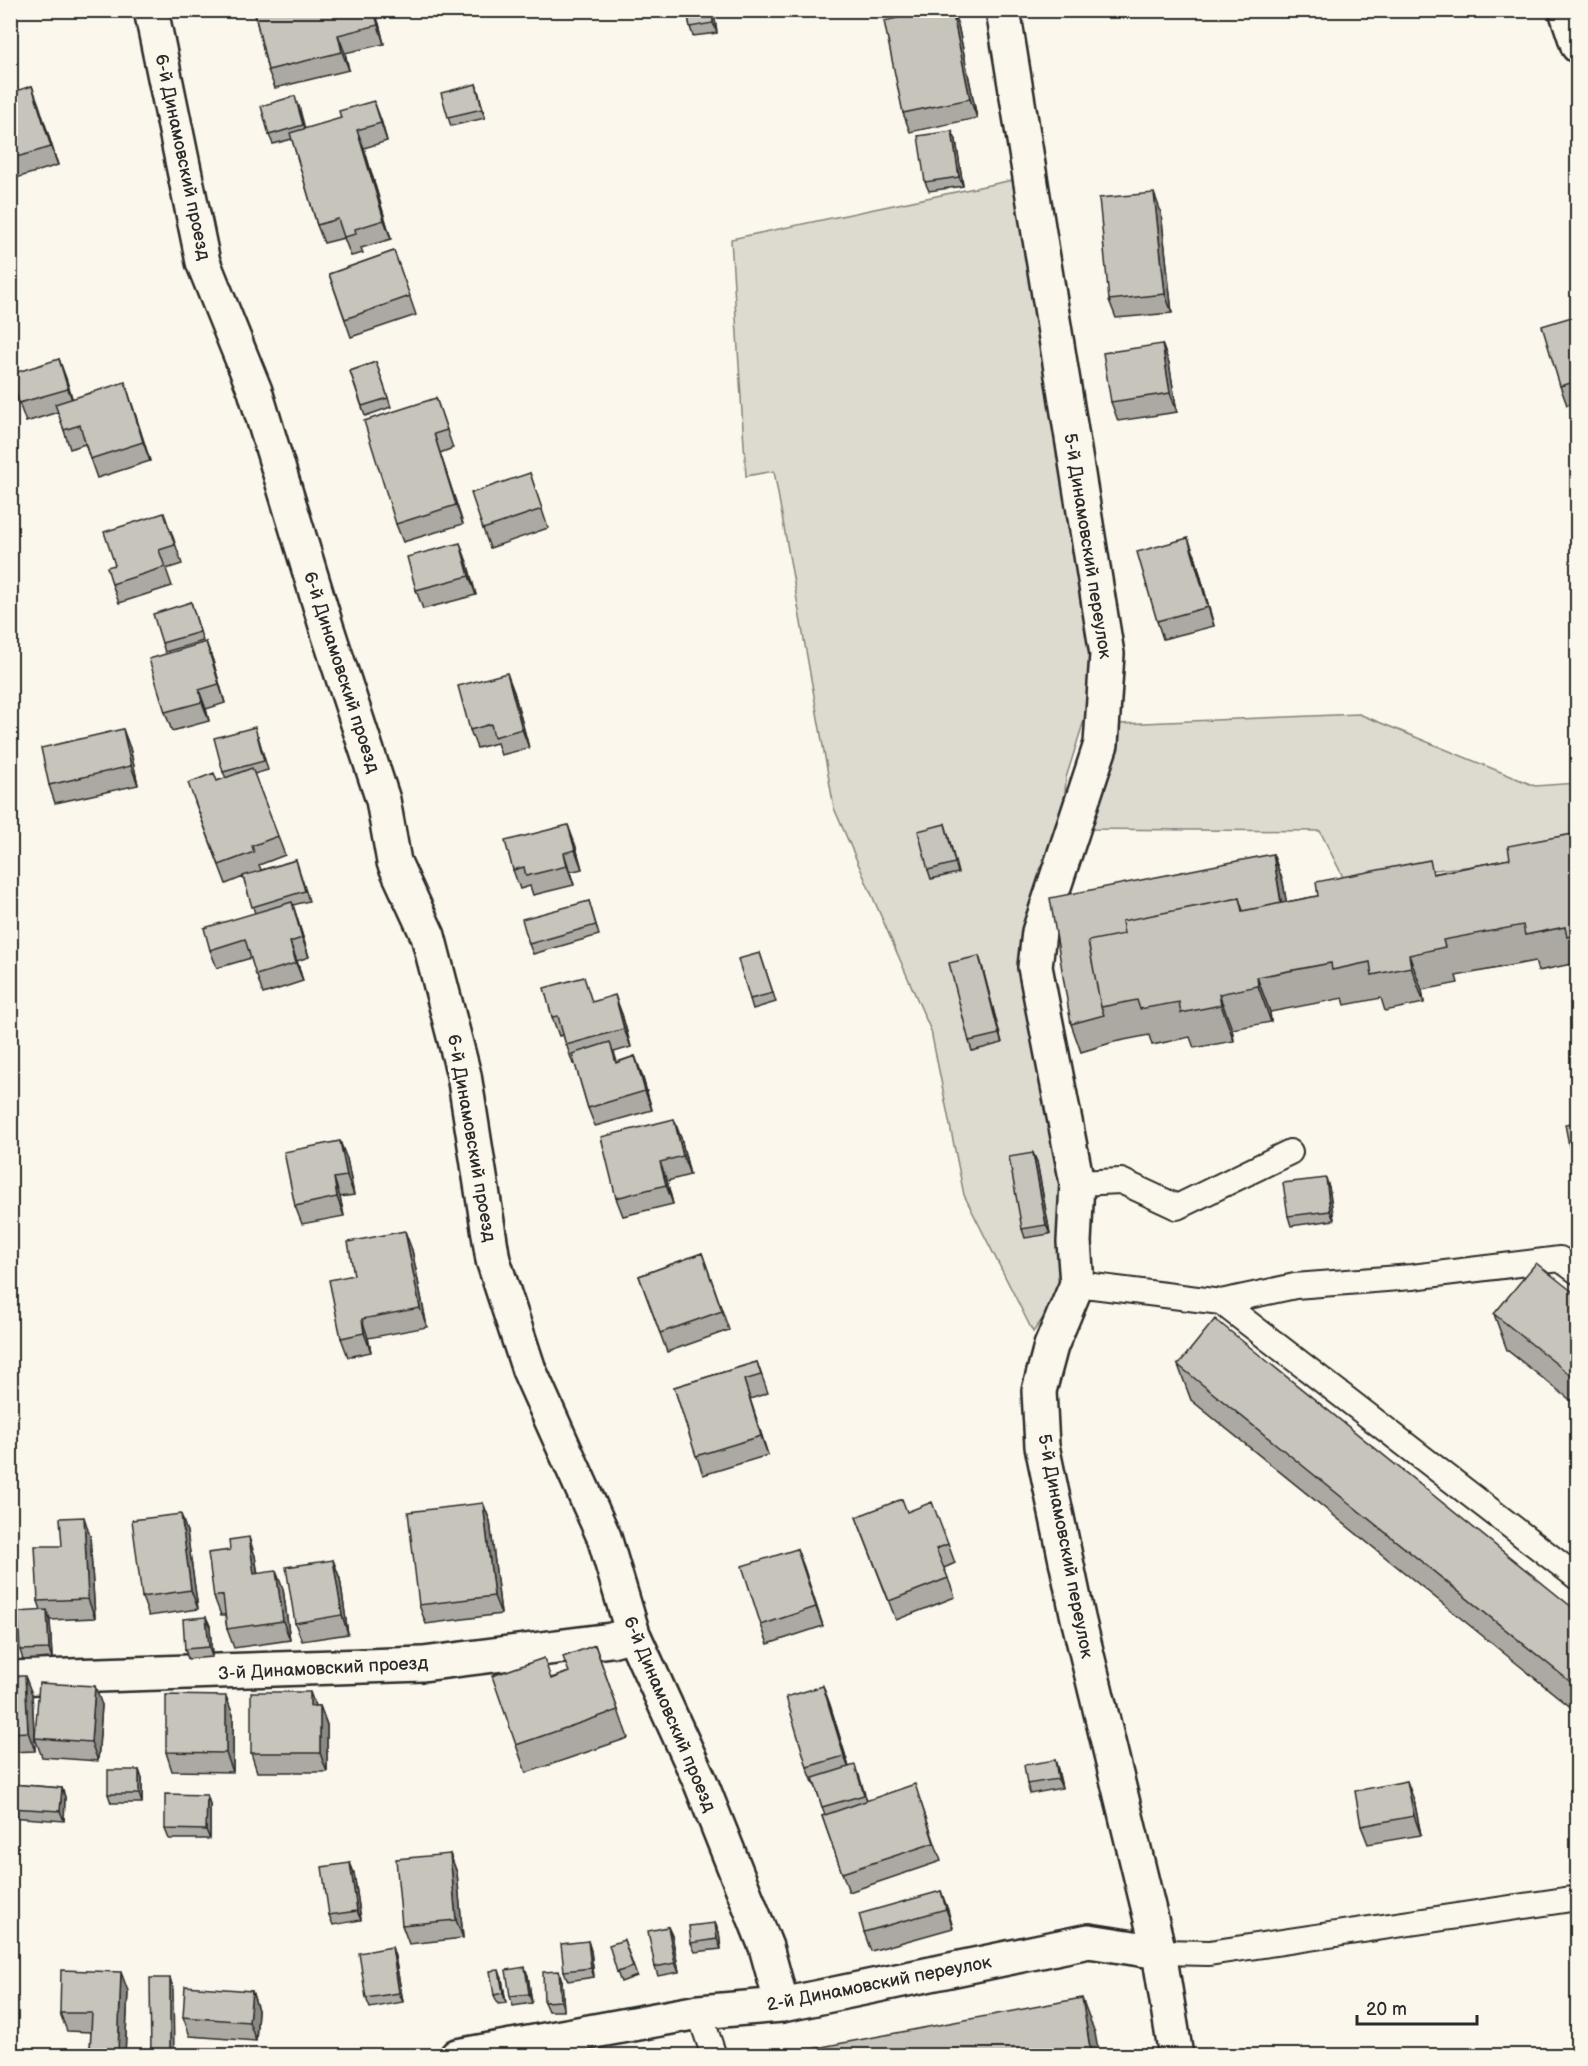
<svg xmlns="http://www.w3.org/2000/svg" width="1588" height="2066" font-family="'Balsamiq Sans',sans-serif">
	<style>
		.green { fill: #dddad0; stroke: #84827e; stroke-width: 1.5 }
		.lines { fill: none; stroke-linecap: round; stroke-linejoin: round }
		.service-casing { stroke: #2b2b2b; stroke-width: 28 }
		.minor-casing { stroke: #2b2b2b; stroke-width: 38 }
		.service { stroke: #fbf7ec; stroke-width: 24 }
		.minor { stroke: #fbf7ec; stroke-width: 33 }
		.wall { fill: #aba9a2; stroke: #2b2b2b; stroke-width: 1.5 }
		.shaded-wall { fill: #8b8984; stroke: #2b2b2b; stroke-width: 1.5 }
		.building { fill: #c7c4bc; stroke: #2b2b2b; stroke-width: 1.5 }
		.labels { text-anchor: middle; stroke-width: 6; stroke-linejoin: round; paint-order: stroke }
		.street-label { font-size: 18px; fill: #2b2b2b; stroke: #fbf7ec }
	</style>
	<rect width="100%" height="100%" fill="#fbf7ec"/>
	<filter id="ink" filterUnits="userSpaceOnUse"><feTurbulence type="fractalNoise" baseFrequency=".0167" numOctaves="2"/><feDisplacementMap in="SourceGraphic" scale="12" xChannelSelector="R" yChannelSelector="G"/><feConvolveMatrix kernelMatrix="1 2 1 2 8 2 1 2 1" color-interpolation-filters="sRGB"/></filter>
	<g filter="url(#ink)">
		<path class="green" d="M1013,180L1092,661L1090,701L1066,778L1063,821L1039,879L1026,929L1062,1206V1292L1033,1332L964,1195L931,1031L834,808L774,471L746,476L731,239Z
			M1359,714L1535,786L1577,783V856L1344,879L1320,831L1086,829L1120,724Z"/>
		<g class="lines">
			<defs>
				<path id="service" d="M1077,1183L1121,1181L1177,1207L1290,1152
					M1077,1284L1221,1302L1295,1286L1412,1277L1560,1259L1578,1272
					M1221,1302L1578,1578
					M1159,1952L1209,1953L1578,1898
					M699,2012L714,2056"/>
				<path id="minor" d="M151,10L203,262L255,391L327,629L383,800L394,862L428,936L464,1075L493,1260L529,1370L604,1537L633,1634L700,1781L766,1947L782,2005
					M1003,10L1107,654L1101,744L1039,932L1035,967L1077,1183L1074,1242L1077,1284L1051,1346L1039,1391L1042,1446L1078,1618L1159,1952L1176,2056
					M1566,10L1578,46
					M10,1678L423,1664L611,1640L633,1634
					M457,2056L699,2012L782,2005L1089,1941L1159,1952"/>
			</defs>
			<use href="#service" class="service-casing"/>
			<use href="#minor" class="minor-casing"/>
			<use href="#service" class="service"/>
			<use href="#minor" class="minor"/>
		</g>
		<path class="wall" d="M254,10H374L379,24L384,44L345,53L349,70L275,88L268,70Z
			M687,10H713L717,33L693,36L690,27Z
			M932,10H952L958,25L977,118L910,132L903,113Z
			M476,84L485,118L451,126L448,117Z
			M32,86L58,165L10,180V93Z
			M299,106L305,129L381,120L387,141L364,148L391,239L361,248L363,253L351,256L344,238L324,243L317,225L292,139L273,144L269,135Z
			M956,140L963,186L929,191L925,182Z
			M1161,212L1172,313L1116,318L1109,300Z
			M394,251L416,315L351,337L329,274Z
			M1578,315V402L1567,405L1560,386Z
			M1162,344L1169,363L1177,412L1118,421L1111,402Z
			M59,359L72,399L131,401L150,461L97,478L85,444L70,449L58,412L26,422L19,403Z
			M376,362L391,407L365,416L350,371Z
			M436,398L453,448L440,453L463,524L403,542L396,524Z
			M530,473L548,528L490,548L483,529Z
			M171,531L182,564L166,569L172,586L119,603L112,584L115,565Z
			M1195,556L1214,626L1163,639L1157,621Z
			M467,562L476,595L423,609L416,590Z
			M191,602L203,641L165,652L162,643Z
			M206,642L213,661L225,703L206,709L209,721L172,731L165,712Z
			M514,692L529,748L501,755L497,743L477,748L470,730Z
			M258,736L268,770L254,774L285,855L259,865L261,870L296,860L309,901L293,905L309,957L297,961L303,981L263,994L251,958L217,968L210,950L255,913L243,877L226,884L195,802L217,781L226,778L223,772Z
			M130,748L138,785L55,803L49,785Z
			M945,824L948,834L958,873L931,879L928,870Z
			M1578,833V967L1576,963L1538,971L1535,961L1456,976L1458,983L1422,990L1424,1003L1385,1011L1381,998L1345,1005L1343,998L1270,1012L1271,1022L1232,1029L1234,1041L1194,1048L1190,1037L1152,1045L1149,1035L1114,1042L1081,1052L1071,1024L1273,854L1283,882L1286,902L1510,859Z
			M575,844L582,869L570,872L574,885L533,895L530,886L520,889L513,870Z
			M589,901L599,935L533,954L529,944Z
			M760,953L776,1002L753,1009L750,999Z
			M979,956L982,966L1002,1043L972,1051L969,1041Z
			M593,1002L622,1014L631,1047L614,1052L617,1062L635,1056L642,1075L652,1110L595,1126L588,1108L575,1063L573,1064L563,1035L559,1036L552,1017Z
			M1578,1122V1181L1574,1172Z
			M681,1138L690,1175L667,1181L673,1204L623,1216L616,1198Z
			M1033,1153L1037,1162L1050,1234L1025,1238L1022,1229Z
			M347,1159L354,1195L340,1197L344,1216L302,1224L295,1206Z
			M1329,1187L1334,1220L1291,1226L1288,1216Z
			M412,1250L427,1327L368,1338L371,1352L348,1357L341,1338L354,1275Z
			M702,1253L729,1330L667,1352L639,1276Z
			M1578,1296V1406L1507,1350L1494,1314Z
			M757,1362L768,1393L750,1399L768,1455L703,1475L674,1387Z
			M1178,1365L1578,1612V1713L1191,1400Z
			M483,1503L490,1521L501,1614L426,1624L419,1605Z
			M907,1512L948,1544L955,1563L944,1568L955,1597L896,1620L856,1517Z
			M187,1532L198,1609L149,1616L142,1597Z
			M90,1536L95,1618L50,1620L52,1658L23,1660L20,1650L41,1610L38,1601L62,1546Z
			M797,1549L823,1626L768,1644L761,1625Z
			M255,1556L258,1574L283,1589L290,1640L234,1648L227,1629L225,1615H221L214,1597Z
			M333,1560L340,1579L348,1634L302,1641L295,1623Z
			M206,1617L210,1626L212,1657L188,1659L185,1649Z
			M595,1645L628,1738L526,1773L516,1745L551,1678L569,1672Z
			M10,1676L32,1694L35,1751L10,1752Z
			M823,1686L830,1705L849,1767L859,1775L867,1801L921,1803L941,1861L849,1892L822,1816L825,1815L815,1785H814L807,1767Z
			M102,1705L98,1761L42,1757L35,1738Z
			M316,1706H320L327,1725V1772H257L251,1753Z
			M233,1715V1772L172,1771L166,1752Z
			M1055,1760L1058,1770L1062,1788L1030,1794L1027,1784Z
			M139,1770L142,1779V1803H111L108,1794Z
			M10,1784L62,1788L65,1797L64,1821L10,1817Z
			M207,1795L210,1804V1839H169L165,1829Z
			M1414,1800L1421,1835L1368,1844L1361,1826Z
			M450,1854L457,1873L463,1938L409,1944L402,1925Z
			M350,1863L354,1873L361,1920L333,1925L329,1915Z
			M941,1891L953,1928L871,1951L864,1932Z
			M715,1923L719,1932L721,1949L695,1952L691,1943Z
			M668,1927L672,1936L679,1972L658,1976L655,1967Z
			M624,1940L637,1976L621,1982L617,1972Z
			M588,1941L591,1951L594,1977L568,1981L564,1971Z
			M392,1947L395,1957L403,2002L370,2008L366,1998Z
			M528,1976L532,2003L513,2006L510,1996Z
			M502,1979L506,2003L498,2004L494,1995Z
			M562,1981L564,2011H548L544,2002Z
			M128,1991L125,2055H92L90,2051L91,2032L67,2031L60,2013Z
			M252,1991L258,2010L256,2041L190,2036L183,2017Z"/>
		<path class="shaded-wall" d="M374,10L379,24L384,44L378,25Z
			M712,10L714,11L717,33L713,23Z
			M952,10L958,25L977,118L970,99Z
			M338,35L345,53L349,70L342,52Z
			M476,84L479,94L485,118L482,109Z
			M32,86L39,105L58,165L51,147Z
			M374,101L381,120L387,141L381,123Z
			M357,130L364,148L391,239L384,220Z
			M952,131L956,140L963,186L959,177Z
			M1154,193L1161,212L1172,313L1165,294Z
			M1162,344L1169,363L1177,412L1170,393Z
			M59,359L66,378L75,407L68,389Z
			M125,382L131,401L150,461L143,442Z
			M434,434L440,453L463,524L456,505Z
			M1188,538L1195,556L1214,626L1208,607Z
			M460,543L467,562L476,595L469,576Z
			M206,642L213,661L225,703L219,684Z
			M507,673L514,692L529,748L522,729Z
			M199,690L206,709L209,721L202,702Z
			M123,729L130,748L138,785L131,766Z
			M568,825L575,844L582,869L575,850Z
			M564,853L570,872L574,885L567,866Z
			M1273,854L1283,882L1293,939L1283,912Z
			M292,902L298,921L309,957L302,938Z
			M290,942L297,961L303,981L296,963Z
			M1409,955L1422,990L1424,1003L1411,967Z
			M979,956L982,966L1002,1043L999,1034Z
			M1257,977L1270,1012L1271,1022L1258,986Z
			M1219,994L1232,1029L1234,1041L1221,1005Z
			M615,995L622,1014L631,1047L624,1029Z
			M635,1056L642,1075L652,1110L645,1091Z
			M674,1119L681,1138L690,1175L683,1156Z
			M340,1141L347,1159L354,1195L347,1176Z
			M1033,1153L1037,1162L1050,1234L1046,1225Z
			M660,1162L667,1181L673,1204L666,1185Z
			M334,1178L340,1197L344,1216L337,1197Z
			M1326,1178L1329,1187L1334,1220L1330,1211Z
			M405,1231L412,1250L427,1327L420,1308Z
			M362,1319L368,1338L371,1352L364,1333Z
			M744,1380L750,1399L768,1455L761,1436Z
			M483,1503L490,1521L501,1614L494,1596Z
			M181,1514L187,1532L198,1609L191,1590Z
			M84,1517L90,1536L95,1618L88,1599Z
			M249,1537L255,1556L260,1593L254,1574Z
			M797,1549L804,1567L823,1626L816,1607Z
			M333,1560L340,1579L348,1634L342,1615Z
			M276,1571L283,1589L290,1640L283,1621Z
			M10,1589L12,1593L10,1610Z
			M47,1610L50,1620L52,1658L49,1649Z
			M206,1617L210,1626L212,1657L209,1647Z
			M25,1676L32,1694L35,1751L28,1732Z
			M95,1686L102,1705L98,1761L91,1742Z
			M823,1686L830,1705L851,1774L844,1756Z
			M310,1692L317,1711L310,1706Z
			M226,1696L233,1715V1772L226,1753Z
			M320,1706L327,1725V1772L320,1753Z
			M1055,1760L1058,1770L1062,1788L1058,1779Z
			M139,1770L142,1779V1803L139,1794Z
			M1407,1781L1414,1800L1421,1835L1414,1816Z
			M62,1788L65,1797L64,1821L60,1811Z
			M207,1795L210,1804V1839L206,1830Z
			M450,1854L457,1873L463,1938L456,1920Z
			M350,1863L354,1873L361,1920L357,1911Z
			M941,1891L948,1910L953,1928L946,1909Z
			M715,1923L719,1932L721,1949L717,1939Z
			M668,1927L672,1936L679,1972L675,1963Z
			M588,1941L591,1951L594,1977L591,1968Z
			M392,1947L395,1957L403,2002L399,1993Z
			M525,1967L528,1976L532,2003L529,1994Z
			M499,1970L502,1979L506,2003L503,1993Z
			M559,1971L562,1981L564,2011L561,2001Z
			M121,1972L128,1991L125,2055H119L118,2052Z
			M170,1978L173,1987L174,2055H170Z
			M252,1991L258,2010L256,2041L249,2022Z
			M1082,1998L1095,2033L1099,2055H1091Z"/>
		<path class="building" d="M254,10H374L378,25L338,35L342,52L268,70Z
			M687,10H712L713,23L690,27Z
			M932,10H952L970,99L903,113L884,21Z
			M476,84L482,109L448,117L441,93Z
			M32,86L51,147L10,159V93Z
			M295,96L303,125L269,135L261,106Z
			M374,101L381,123L357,130L384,220L355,229L356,234L344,237L338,219L317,225L290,133L341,118L339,111Z
			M952,131L959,177L925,182L918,136Z
			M1154,193L1165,294L1109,300L1099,198Z
			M394,251L410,296L345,319L329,274Z
			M1578,315V381L1560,386L1542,326Z
			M1162,344L1170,393L1111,402L1103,353Z
			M59,359L68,389L19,403L11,374Z
			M376,362L388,398L362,406L350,371Z
			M125,382L143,442L90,459L80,425L64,430L55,404Z
			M436,398L447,430L434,434L456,505L396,524L364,421Z
			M530,473L542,509L483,529L471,493Z
			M164,513L175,545L159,550L165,567L112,584L107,567L115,565L104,532Z
			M1188,538L1208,607L1157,621L1137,552Z
			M460,543L469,576L416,590L407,557Z
			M191,602L200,632L162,643L153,614Z
			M206,642L219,684L199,690L202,702L165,712L149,659Z
			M507,673L522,729L494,737L491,724L470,730L458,686Z
			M255,727L264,761L223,772L214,738Z
			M123,729L131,766L49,785L41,748Z
			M252,768L278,836L252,846L254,852L219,865L188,783L214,773L217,781Z
			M945,824L955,863L928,870L918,831Z
			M568,825L575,850L564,853L567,866L526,876L524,867L513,870L505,841Z
			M1578,833V934L1567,937L1565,927L1525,935L1523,925L1443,940L1445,947L1409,955L1411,967L1372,975L1370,962L1332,970L1331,963L1257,977L1258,986L1219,994L1221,1005L1181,1013L1179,1002L1140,1009L1137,1000L1101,1007L1088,941L1124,934L1122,921L1239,898L1242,911L1318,896L1316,882L1430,860L1433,874L1510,859L1508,846Z
			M1273,854L1281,903L1243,911L1239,898L1122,921L1124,934L1088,941L1101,1007L1104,1015L1071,1024L1050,898Z
			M296,860L305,891L252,907L243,876Z
			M589,901L596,925L529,944L522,919Z
			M292,902L302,938L290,942L296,963L256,975L245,939L210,950L204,928Z
			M760,953L773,993L750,999L738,959Z
			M979,956L999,1034L969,1041L949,963Z
			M584,977L592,1002L615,995L624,1029L566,1045L558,1016L552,1017L544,988Z
			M610,1042L616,1063L635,1056L645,1091L588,1108L572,1054Z
			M674,1119L683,1156L660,1162L666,1185L616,1198L601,1137Z
			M1578,1122V1171L1574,1172L1565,1124Z
			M340,1141L347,1176L334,1178L337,1197L295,1206L284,1152Z
			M1033,1153L1046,1225L1022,1229L1009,1157Z
			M1326,1178L1330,1211L1288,1216L1283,1183Z
			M405,1231L420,1308L362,1319L364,1333L341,1338L329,1280L354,1275L348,1242Z
			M702,1253L722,1311L660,1333L639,1276Z
			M1536,1263L1578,1296V1381L1494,1314Z
			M1215,1319L1578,1612V1688L1178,1365Z
			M757,1362L761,1375L744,1380L761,1436L696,1456L674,1387Z
			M902,1499L907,1512L932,1502L948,1544L936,1549L948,1578L889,1601L856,1517Z
			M483,1503L494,1596L419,1605L408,1512Z
			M181,1514L191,1590L142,1597L132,1520Z
			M84,1517L88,1599L38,1601L35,1546H62L60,1518Z
			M249,1537L254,1574L276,1571L283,1621L227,1629L223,1595L214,1597L208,1553L230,1550L229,1540Z
			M797,1549L816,1607L761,1625L742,1566Z
			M333,1560L342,1615L295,1623L286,1567Z
			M47,1610L49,1649L20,1650L18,1612Z
			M206,1617L209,1647L185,1649L183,1619Z
			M595,1645L618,1710L516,1745L492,1676L544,1658L551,1679L569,1672L563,1657Z
			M10,1676H25L28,1732L10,1733Z
			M39,1683L95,1686L91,1742L35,1738Z
			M823,1686L844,1756L807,1767L786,1697Z
			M251,1692H310V1706H320V1753H251Z
			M166,1695L226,1696V1753L166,1752Z
			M1055,1760L1058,1779L1027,1784L1024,1765Z
			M855,1765L864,1795L822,1807L813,1778Z
			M108,1770H139V1794H108Z
			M1407,1781L1414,1816L1361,1826L1355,1791Z
			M10,1784L62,1788L60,1811L10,1808Z
			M915,1784L934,1843L842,1873L822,1816Z
			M165,1794L207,1795L206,1830L165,1829Z
			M450,1854L456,1920L402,1925L396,1859Z
			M350,1863L357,1911L329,1915L322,1867Z
			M941,1891L946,1909L864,1932L859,1914Z
			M715,1923L717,1939L691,1943L689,1926Z
			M668,1927L675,1963L655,1967L648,1931Z
			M624,1940L633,1967L617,1972L609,1945Z
			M588,1941L591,1968L564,1971L561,1944Z
			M392,1947L399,1993L366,1998L359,1953Z
			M525,1967L529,1994L510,1996L506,1970Z
			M61,1970L121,1972L118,2052L90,2051L92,2013H60Z
			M499,1970L503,1993L494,1995L490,1971Z
			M559,1971L561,2001L544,2002L543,1972Z
			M150,1978H170V2055H151Z
			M185,1986L252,1991L249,2022L183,2017Z
			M1082,1998L1091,2055H779Z"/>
	</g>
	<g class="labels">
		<g class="street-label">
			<text transform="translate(183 157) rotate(78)" y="6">6-й Динамовский проезд</text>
			<text transform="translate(1088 546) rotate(81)" y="6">5-й Динамовский переулок</text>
			<text transform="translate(342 672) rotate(72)" y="6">6-й Динамовский проезд</text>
			<text transform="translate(472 1138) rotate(80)" y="6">6-й Динамовский проезд</text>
			<text transform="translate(1066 1546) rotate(79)" y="6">5-й Динамовский переулок</text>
			<text transform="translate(323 1668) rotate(-3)" y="6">3-й Динамовский проезд</text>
			<text transform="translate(670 1714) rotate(67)" y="6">6-й Динамовский проезд</text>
			<text transform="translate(879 1983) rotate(-11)" y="6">2-й Динамовский переулок</text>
		</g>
	</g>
	<rect width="1588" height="2066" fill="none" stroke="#fbf7ec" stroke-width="36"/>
	<rect x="18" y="18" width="1552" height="2030" fill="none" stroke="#2b2b2b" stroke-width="2" filter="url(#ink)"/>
	<path d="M1357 2015v9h120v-9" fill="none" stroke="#2b2b2b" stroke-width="3"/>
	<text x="1366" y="2015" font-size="18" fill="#2b2b2b" stroke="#fbf7ec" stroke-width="4.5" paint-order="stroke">20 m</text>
</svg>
